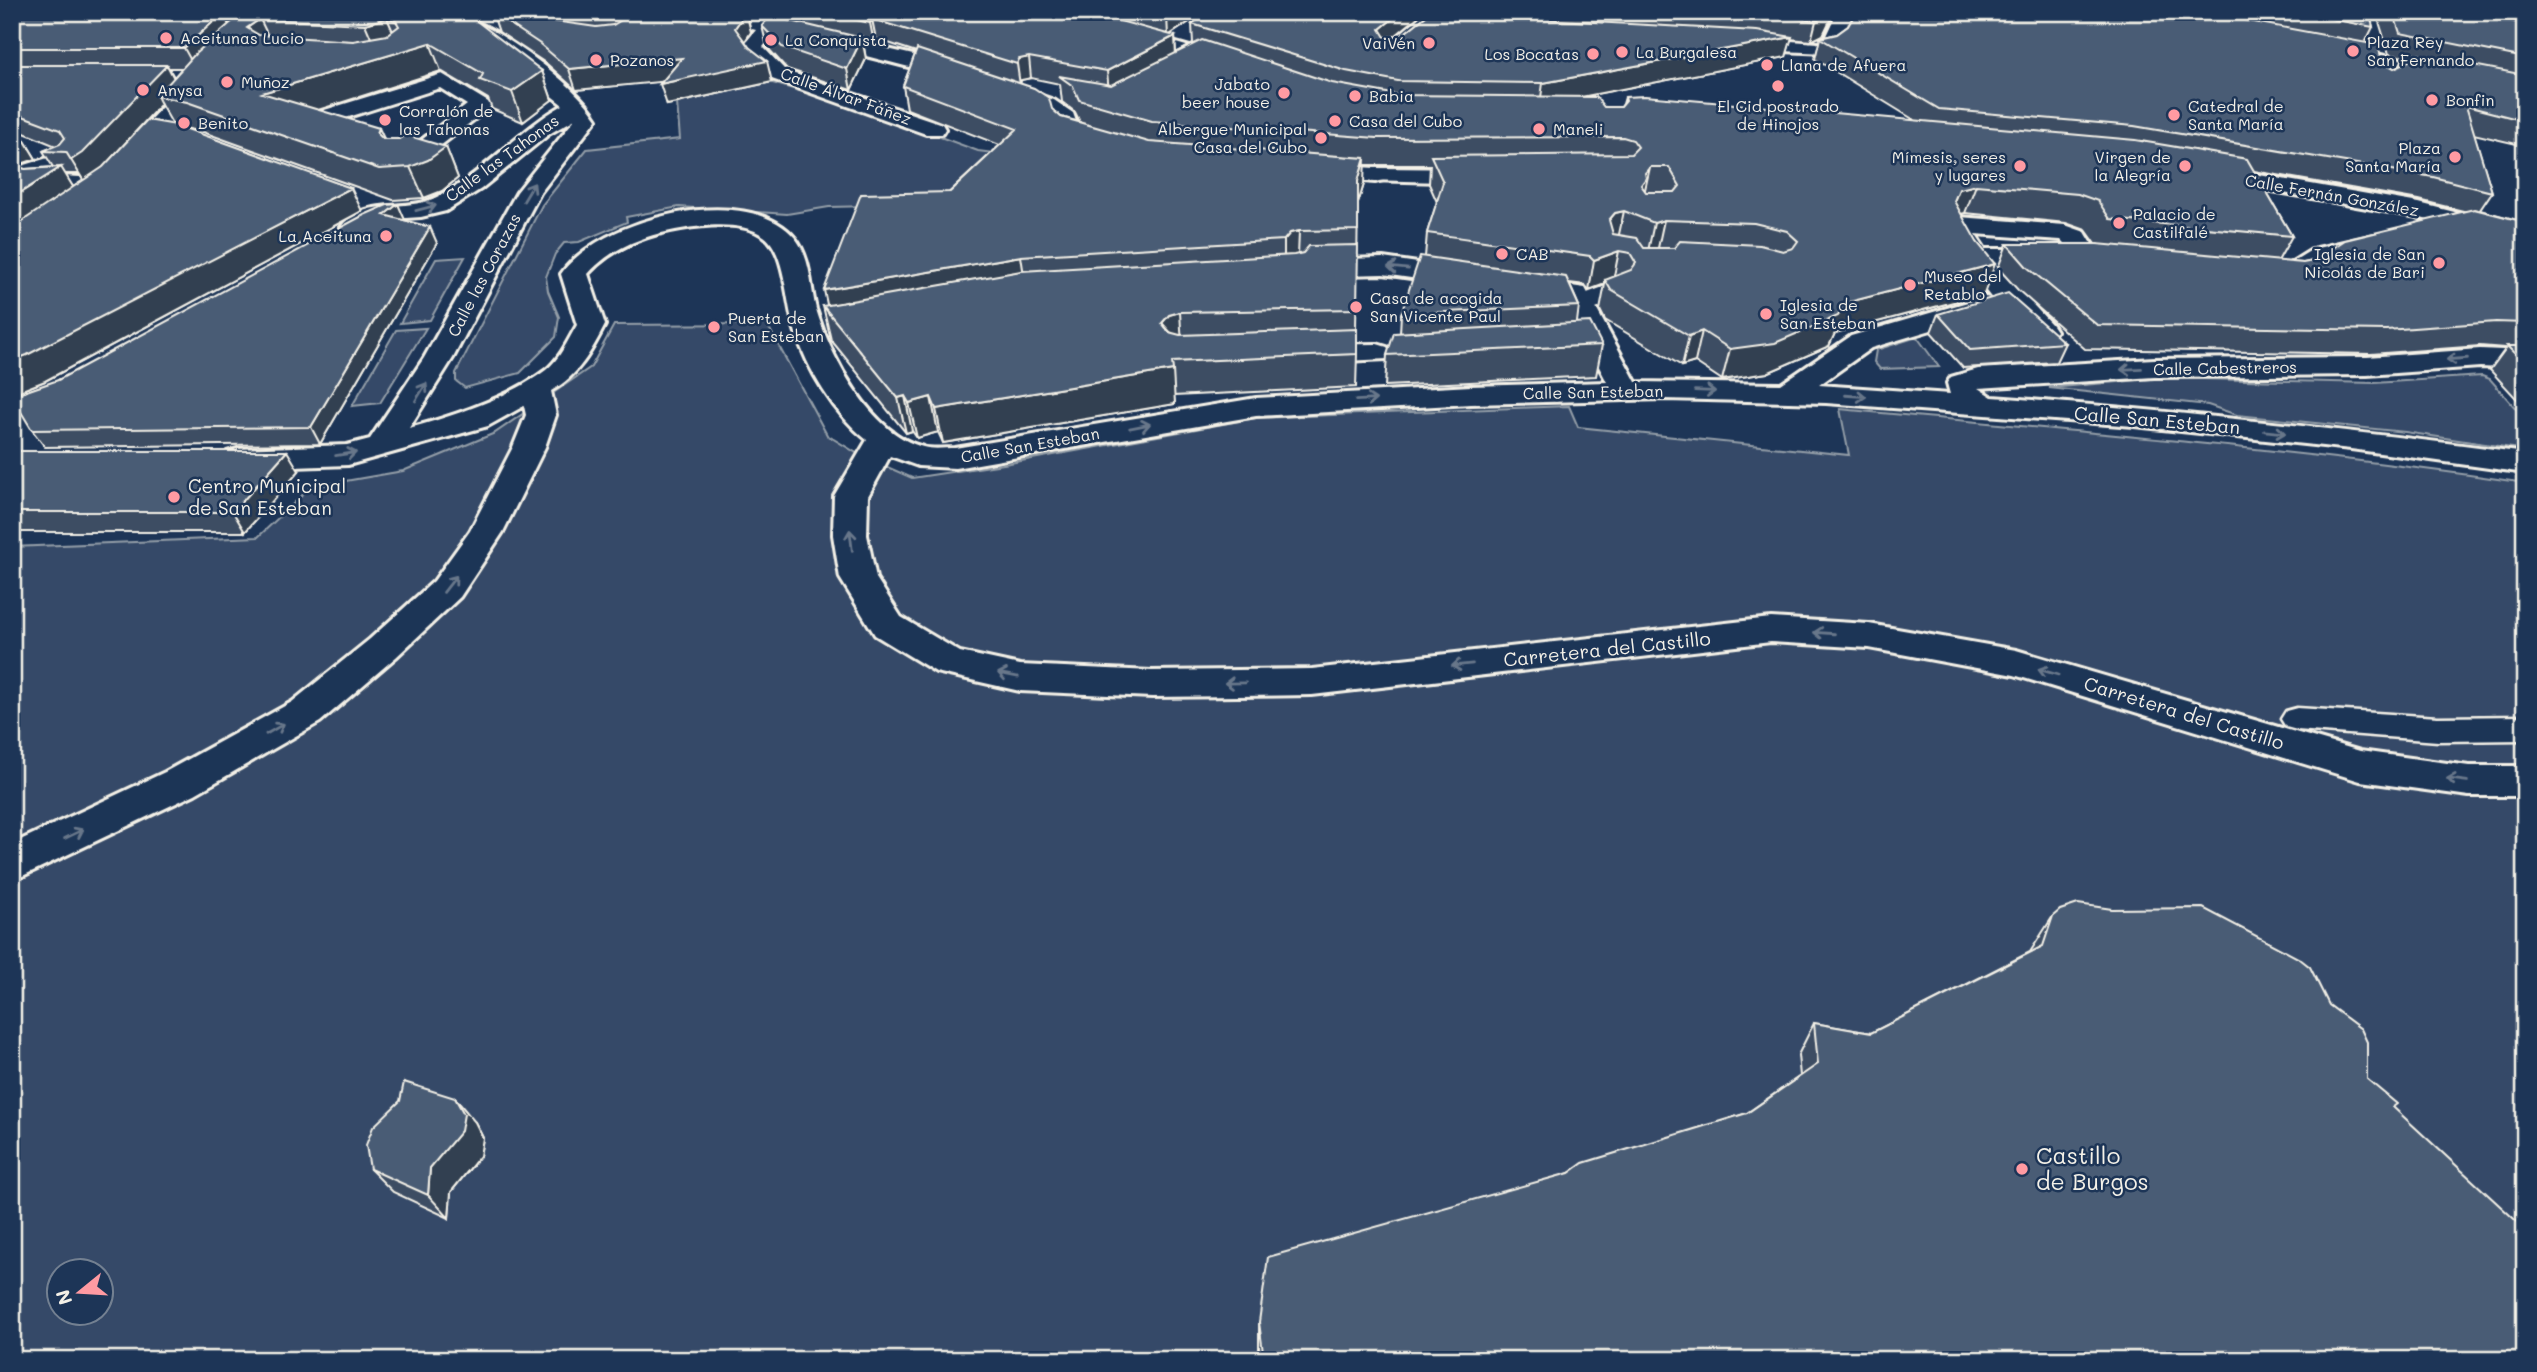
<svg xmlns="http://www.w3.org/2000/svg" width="2537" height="1372" font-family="Mali,sans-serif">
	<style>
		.green { fill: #354a67; stroke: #949ea8; stroke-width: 2; fill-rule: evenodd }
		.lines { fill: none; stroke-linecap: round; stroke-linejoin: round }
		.service-casing { stroke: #f4f1e8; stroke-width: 5 }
		.pedestrian-casing { stroke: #f4f1e8; stroke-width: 6 }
		.minor-casing { stroke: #f4f1e8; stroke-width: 6 }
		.service { fill: #1d3557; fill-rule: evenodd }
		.pedestrian { fill: #1d3557; fill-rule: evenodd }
		.minor { fill: #1d3557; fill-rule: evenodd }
		.wall { fill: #3e4e64; stroke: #f4f1e8; stroke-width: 2; fill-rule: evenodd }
		.shaded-wall { fill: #324051; stroke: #f4f1e8; stroke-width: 2 }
		.building { fill: #485b74; stroke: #f4f1e8; stroke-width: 2; fill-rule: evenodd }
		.oneway { stroke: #68778a }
		.poi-dot { fill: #ff9aa2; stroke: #1d3557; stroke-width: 2.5 }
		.labels { text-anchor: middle; stroke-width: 5; stroke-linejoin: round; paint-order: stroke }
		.far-poi-label { font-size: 16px; fill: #f4f1e8; stroke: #1d3557; text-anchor: start }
		.far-street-label { font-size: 16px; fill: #f4f1e8; stroke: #1d3557 }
		.street-label { font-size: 19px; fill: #f4f1e8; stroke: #1d3557 }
		.poi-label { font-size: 19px; fill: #f4f1e8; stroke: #1d3557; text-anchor: start }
		.near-poi-label { font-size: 23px; fill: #f4f1e8; stroke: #1d3557; text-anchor: start }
	</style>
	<rect width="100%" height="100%" fill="#1d3557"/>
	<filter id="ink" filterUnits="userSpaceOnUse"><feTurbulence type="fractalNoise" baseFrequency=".0143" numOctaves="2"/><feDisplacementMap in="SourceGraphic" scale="14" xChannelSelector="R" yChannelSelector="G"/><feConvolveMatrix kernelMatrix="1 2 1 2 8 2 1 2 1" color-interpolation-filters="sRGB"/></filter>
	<g filter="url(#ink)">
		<path class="green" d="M769,82L870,111L978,151L1017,156L955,218L871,206L829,207L787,214L679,207L626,217L627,222L579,242L564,243L555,254L546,277L548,291L559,317L556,337L520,373L465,388L456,381V373L542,205L587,149L680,139L677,103Z
			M465,257L430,320L400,323L436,259Z
			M767,324L827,435L860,455L912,478L1010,463L1256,418L1569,406L1578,427L1849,455L1840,409C2068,431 2298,449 2525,483V1360H12V547L258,537L311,487L403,471L495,433L591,367L614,325ZM60,1270H102V1312H60Z
			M426,328L380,403L352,406L396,330Z
			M1917,337L1939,367L1880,369L1874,362L1876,350Z
			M2482,376L2490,379L2525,419V450L2405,432L2237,415L2208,405L2049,388L2163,378L2374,383Z"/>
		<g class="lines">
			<defs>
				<path id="service" d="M2297,708L2438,717L2525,716V740L2438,741L2297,730L2286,727L2281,719L2286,711Z"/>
				<path id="pedestrian" d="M2333,44L2429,66L2432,70L2422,76L2326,54L2323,50Z
					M64,153L72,155L76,160L72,165L43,175L80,177L83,182L80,187L39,189L12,181V169Z
					M1375,168L1481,169L1489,171L1493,176L1489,181L1481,183L1367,180L1363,175L1367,170Z
					M1614,283L1624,285L1628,291L1624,297L1591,311H1571L1567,305L1571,299Z"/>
				<path id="minor" d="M420,12C430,12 442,11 452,13C495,24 574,82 597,119L540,193L453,358L409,428C453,416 509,398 546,370C560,359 568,340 577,325L561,274C599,219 747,180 795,238C811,258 810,286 816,309C830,356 871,434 923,447C933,450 945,448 955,448L1256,398L1471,386L1607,382L1565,301L1513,293L1509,287L1513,281L1523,279L1585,288L1636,382L1781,384L1851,336L1985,297L1995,299L1999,305L1995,311L1871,348L1819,385L1950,394L1947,383L1951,377L1978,369L2154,359L2367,357L2480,349L2525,351V369L2480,367L2367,375L2154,377L1978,388L1992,397C2170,410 2347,430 2525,453V473L2351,449L2134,426L1826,403L1665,399L1471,404L1256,416L955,468L918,466L890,456L868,496L867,535L876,578L901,617L960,652L1020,665L1152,671L1312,669L1771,618L1869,624L2016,650L2360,751L2469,766H2525V796H2469L2360,781L2014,675L1869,648L1771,642L1312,695L1152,697L1020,691L936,672L875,635L840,578L833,535L834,496L867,440C834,413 808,371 795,330C786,305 786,251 764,236C742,221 706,225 681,229C645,235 612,247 588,274L605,325C591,352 578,376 551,391L556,415L545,447L503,532L460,597L396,657L320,722L195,794L12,881V844L165,772L292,702L370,639L434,581L470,531L513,447L526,415L524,406L488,426L348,465L238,469L227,466L222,459L227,452L238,449L347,445L370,439L424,358L517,192L575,119L549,134L481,189L446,211L421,217L391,219L354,235L345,232L341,227C361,199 401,210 427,201C473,185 518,130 563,105L486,44Z
					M715,12H731L947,63L1054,100L1073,113L1078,127L1111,138L1114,143L1103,150L1059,136C1055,131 1057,125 1054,121C1037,93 815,44 773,34L763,47L786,71L942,124L945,129L942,134H926L772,79L756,66L742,47L756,30L715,20L712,16Z
					M1038,12H1069L1238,61L1241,65L1231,71L1224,69L1040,16Z
					M1837,12H1856L1839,48L1827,53L1738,49L1728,43L1738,37L1818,43L1824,40Z
					M202,70L209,72L213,76L209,80L132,166H116L112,161L116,156L195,72Z
					M442,74L493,105L413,167H397L393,162L467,105L440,88L336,121L350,125L353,130L342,137L305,126L302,121L305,116Z
					M1311,164L1375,168L1383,170L1387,175L1383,180L1375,182L1303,176L1299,171L1303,166Z
					M2208,166L2419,203L2525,230V246L2417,217L2200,178L2196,173L2200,168Z
					M1959,217L2065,225L2085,232L2100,257L2096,263L1996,265L2052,325L2056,331L2052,337C2044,339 2038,340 2031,336C1996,313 1965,262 1946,228L1950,220ZM1975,234L2061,240L2070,249H1985Z
					M2374,235L2383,238L2387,243L2383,248C2366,253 2345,254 2330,262C2294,279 2297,290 2254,279L2250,273L2254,267H2284L2313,249Z
					M1383,258L1467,270L1476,272L1480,278L1476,284L1467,286L1383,274L1304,276L1295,274L1291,268L1295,262L1304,260Z
					M1377,344L1387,347L1391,353L1387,359L1303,363L1293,360L1288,354L1293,348L1303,345Z"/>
			</defs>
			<use href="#service" class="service-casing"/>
			<use href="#pedestrian" class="pedestrian-casing"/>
			<use href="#minor" class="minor-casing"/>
			<use href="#service" class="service"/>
			<use href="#pedestrian" class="pedestrian"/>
			<use href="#minor" class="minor"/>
		</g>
		<path class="wall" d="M12,12L223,13L229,25L243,12H461L542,71L552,100L523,122L492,109L488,99L441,71L319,110L385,139L446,147L458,178L442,191L424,198L393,200L203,132L180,127L362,211L45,381L12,394V132L22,136L36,159L15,166L25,169L53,167L43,151L56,146L12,128ZM169,68H182L174,77ZM161,104L173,125L147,120ZM64,174H80L84,180L73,187Z
			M492,12L537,18L518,12H747L751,32L745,41L772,82L667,105L662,81L576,90L547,64L499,32Z
			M748,12H1204L1170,35L1175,36L1176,53L1193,44L1192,24L1208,12H1424L1395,37L1401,36L1431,12H1834L1823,35L1811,41L1791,39L1786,57L1580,97L1604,107H1621L1623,104L1625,97L1916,121L1815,59L1820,38L1837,34L1848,26L1856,12H2369L2373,27L2365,43L2382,61L2394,68L2399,66L2404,57L2389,54L2376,12H2525V146L2474,134L2492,192L2480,210L2525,222V408L2490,370L2506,348L2480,346L2371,354L2085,349L2018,290L1998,268L2007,244H2096L2086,230L2066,223L1965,213L1961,214L1984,294L1835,333L1829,346L1767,373L1722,380L1695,362L1682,366L1605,320L1600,310L1605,284L1589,290L1585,285L1569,283L1579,306L1577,322L1602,345L1596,376L1385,386L1387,355L1400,333L1401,314L1425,257L1427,233L1437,202L1429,184L1430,165H1364V184L1358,203L1356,329L1357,354L1356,387L1174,396L1175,404L943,443L938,432L917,438L912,431L906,433L831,340L823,306H827L1000,145L907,109L903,86L916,52L876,39L874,43L863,41L866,59L851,90L787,69L767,47L762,26L768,19L749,14ZM1031,78L1060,84L1062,102L1075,112L1080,122L1061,117L1020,84L1021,80ZM2254,171L2419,200L2463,211L2313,261L2303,263L2278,261L2292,236Z
			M405,220L437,243L320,444L45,447L32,430L58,380Z
			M1938,314L2065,343L2056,362L1963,368L1931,332Z
			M12,451L299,471L245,532H12Z
			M2053,916L2367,1079L2393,1107L2525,1360H1261L1259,1349V1322L1569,1173L1747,1113L1800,1076L1798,1055L1814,1023L1871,1033L2030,952Z
			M475,1122L483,1138L480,1156L451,1192L449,1218L393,1192L370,1169Z"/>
		<path class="shaded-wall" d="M639,12H696L644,30Z
			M746,12L751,32L740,49L735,28Z
			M1172,12H1204L1168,36L1167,16Z
			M1401,12H1424L1379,49L1380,29Z
			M1830,12H1834L1823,35L1811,41L1816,21Z
			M223,13L233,33L195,68L184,48Z
			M387,18L399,45L377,52L365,24Z
			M260,19L273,46L247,28Z
			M872,19L876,39L874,43L870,23Z
			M1175,36L1176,57L1109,92L1107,71Z
			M1792,37L1786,57L1540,105L1543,83Z
			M862,38L866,59L851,90L847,69Z
			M430,43L441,71L277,123L262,93Z
			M1029,57L1031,78L1021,80L1020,85L1017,64L1019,59Z
			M682,58L767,61L772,82L667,105L660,84L680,80L576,90L569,69Z
			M167,65L178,86L157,96L161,104L95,176L85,183L71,160Z
			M542,71L552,100L523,122L512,92Z
			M379,128L393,158L377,133Z
			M22,136L36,159L12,167V139Z
			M446,147L458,178L442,191L424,198L410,167Z
			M1365,158L1364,184L1357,207L1358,181Z
			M61,167L75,190L12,232V198Z
			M1650,167L1644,194L1641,185L1645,173Z
			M1976,185L1965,213L1949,217L1954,201L1959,189Z
			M351,188L362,211L45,381L12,394V361Z
			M398,204L405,220L392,231L384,215Z
			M1624,211L1618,239L1609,241V220L1615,213Z
			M1664,220L1658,248L1648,251L1654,223Z
			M430,227L437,243L320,444L311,427Z
			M1299,231L1298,257L1284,266V240L1290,233Z
			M1619,251L1613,281L1605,280V284L1589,290L1594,260Z
			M1021,256L1025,282L829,314L824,290Z
			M1995,264L1984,294L1835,333L1829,346L1767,373L1722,380L1730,349L1845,303Z
			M1180,312L1182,345L1162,323L1169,315Z
			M1702,331L1695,362L1682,366L1689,336Z
			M1173,370L1175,404L943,443L936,409Z
			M905,396L912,431L906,433L898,398Z
			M931,397L938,432L917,438L909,403Z
			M287,451L299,471L245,532L233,512Z
			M455,1098L475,1122L483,1138L480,1156L451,1192L449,1218L428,1195L430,1168Z"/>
		<path class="building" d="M243,12H461L474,19L542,71L512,92L480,80L483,74L430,43L262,93L379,128L377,133L383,139H400L406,135L446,147L428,160L410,167L379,169L187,102L157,96L195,54ZM387,18L396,21L399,26L387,35L353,41L259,35L247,28L260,19L365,24Z
			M492,12L596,27L613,25L623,19V15L617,12H643L652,17L676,12H746L735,28L749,47L767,61L660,84L682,58L569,69L540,44Z
			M823,12H1087L1175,36L1107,71L1029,57L1019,59L1017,64L872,19L870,23Z
			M1153,12H1172L1167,16Z
			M1208,12H1401L1380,29L1385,37L1401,36L1431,12H1489L1557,20L1757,31L1792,37L1543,83L1398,81L1346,71L1192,24Z
			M1718,12H1830L1829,15L1816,21L1760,14Z
			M1856,12H2200L2378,45L2382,61L2394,68L2409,61L2406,52L2525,75V121L2466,106L2492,192L2433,177L2134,126L1939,109L1820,38L1837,34L1848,26Z
			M2294,12H2369L2373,27Z
			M2393,12H2493L2507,20L2516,22L2525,15V58L2400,33Z
			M223,13L184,48H12V14Z
			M770,16L862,38L847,69L782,47L762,26Z
			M1202,40L1332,83L1398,95L1596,97L1604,107H1621L1626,101L1625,97L1645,96L2135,140L2247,159L2292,236L2110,219L2098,201L2078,194L1976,185L1959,189L1954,201L1977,242L1995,264L1845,303L1838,316L1775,343L1730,349L1702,331L1689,336L1611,290L1605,280L1631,270L1636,263L1630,253L1619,251L1594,260L1590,256L1427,233L1443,182L1431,156L1631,154L1638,147L1633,140L1623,137L1377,138L1152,121L1079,100L1073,86L1059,76L1111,85ZM1650,167H1669L1680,186L1675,192H1646L1641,185L1646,178L1645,173ZM1624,211L1654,223L1664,220L1754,223L1787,231L1798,241L1793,248L1783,251L1760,245L1680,241L1674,248H1644L1637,238L1613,234L1609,220L1615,213Z
			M917,49L1034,88L1049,98L1052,109L1061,117L1149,142L1365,158L1358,181V230L1299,231L1290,233L1284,240L1021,256L824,290L861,194L950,192L1017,129L903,86Z
			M12,65H167L82,153L71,160L66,152L43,151L60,144L65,138L60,130L12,112Z
			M147,120L176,125L351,188L27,355L12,361V228L103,167Z
			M12,132L22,136L12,139Z
			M12,165L25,169L61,167L12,198Z
			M398,204L384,215L430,227L311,427L32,430L12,397V396L58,380L364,215L387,205Z
			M2474,209L2525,222V323L2496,322L2386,330L2097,325L2027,267L2007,244H2097L2303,263L2313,261L2345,240Z
			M1358,245L1357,309L1180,312L1169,315L1162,323L1169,332L1180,335L1357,329V354L1172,362L1173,370L936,409L931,397L909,403L905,396L898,398L823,306L1021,271L1294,255L1303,253L1309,246Z
			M1420,256L1566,277L1579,306L1401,314Z
			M2008,293L2065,343L1970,350L1938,314Z
			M1590,322L1602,345L1387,355L1394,333Z
			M2507,346H2525V364Z
			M12,451H287L233,512H12Z
			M2078,904L2112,909L2203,908L2300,959L2310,967L2329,1005L2361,1029L2367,1042V1079L2397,1104L2393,1107L2525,1229V1360H1264L1259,1322L1268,1257L1569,1173L1583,1163L1747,1113L1818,1064L1814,1023L1871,1033L2043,946L2053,916L2060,910Z
			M404,1082L455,1098L464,1114L461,1131L430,1168L428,1195L370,1169L366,1145L373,1127L400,1101Z"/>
		<defs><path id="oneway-shaft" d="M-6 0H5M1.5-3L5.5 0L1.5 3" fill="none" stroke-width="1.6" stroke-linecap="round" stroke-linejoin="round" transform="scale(1.75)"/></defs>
		<g class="oneway">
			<use href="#oneway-shaft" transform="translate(529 192) rotate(-59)"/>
			<use href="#oneway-shaft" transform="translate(426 208) rotate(-15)"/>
			<use href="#oneway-shaft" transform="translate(1398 268) rotate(-174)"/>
			<use href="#oneway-shaft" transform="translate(2457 359) rotate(176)"/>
			<use href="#oneway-shaft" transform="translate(2131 369) rotate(177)"/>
			<use href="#oneway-shaft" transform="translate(1705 391) rotate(2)"/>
			<use href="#oneway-shaft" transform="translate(421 392) rotate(-58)"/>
			<use href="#oneway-shaft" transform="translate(1856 396) rotate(4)"/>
			<use href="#oneway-shaft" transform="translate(1366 400) rotate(-3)"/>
			<use href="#oneway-shaft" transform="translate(1140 426) rotate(-11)"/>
			<use href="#oneway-shaft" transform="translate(2275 432) rotate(6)"/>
			<use href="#oneway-shaft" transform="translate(346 454) rotate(-9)"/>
			<use href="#oneway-shaft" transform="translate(851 540) rotate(-97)"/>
			<use href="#oneway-shaft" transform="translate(450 584) rotate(-52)"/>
			<use href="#oneway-shaft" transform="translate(1824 633) rotate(-176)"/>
			<use href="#oneway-shaft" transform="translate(1462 665) rotate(174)"/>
			<use href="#oneway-shaft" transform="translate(2048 672) rotate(-164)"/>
			<use href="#oneway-shaft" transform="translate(1008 675) rotate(-169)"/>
			<use href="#oneway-shaft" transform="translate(1235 683) rotate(179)"/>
			<use href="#oneway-shaft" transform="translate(275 729) rotate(-30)"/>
			<use href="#oneway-shaft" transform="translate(2457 780) rotate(-172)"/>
			<use href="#oneway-shaft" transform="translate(74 834) rotate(-26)"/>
		</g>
	</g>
	<g class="poi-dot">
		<circle cx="166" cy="38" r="7"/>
		<circle cx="771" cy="40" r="7"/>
		<circle cx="1429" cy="43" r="7"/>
		<circle cx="2353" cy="51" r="7"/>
		<circle cx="1622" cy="52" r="7"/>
		<circle cx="1593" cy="54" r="7"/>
		<circle cx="596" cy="60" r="7"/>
		<circle cx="1767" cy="65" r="7"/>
		<circle cx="227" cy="82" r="7"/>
		<circle cx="1778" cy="86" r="7"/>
		<circle cx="143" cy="90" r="7"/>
		<circle cx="1284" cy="93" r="7"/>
		<circle cx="1355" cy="96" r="7"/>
		<circle cx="2432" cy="100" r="7"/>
		<circle cx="2174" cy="115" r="7"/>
		<circle cx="385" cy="120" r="7"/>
		<circle cx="1335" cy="121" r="7"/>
		<circle cx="184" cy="123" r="7"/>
		<circle cx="1539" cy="129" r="7"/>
		<circle cx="1321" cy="138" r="7"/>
		<circle cx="2455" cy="157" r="7"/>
		<circle cx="2020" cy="166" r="7"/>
		<circle cx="2185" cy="166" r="7"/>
		<circle cx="2119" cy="223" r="7"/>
		<circle cx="386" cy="236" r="7"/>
		<circle cx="1502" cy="254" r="7"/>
		<circle cx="2439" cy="263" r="7"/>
		<circle cx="1910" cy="285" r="7"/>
		<circle cx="1356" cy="307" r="7"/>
		<circle cx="1766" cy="314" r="7"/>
		<circle cx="714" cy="327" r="7"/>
		<circle cx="174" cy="497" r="7"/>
		<circle cx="2022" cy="1169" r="7"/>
	</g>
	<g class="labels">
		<g class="far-poi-label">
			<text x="180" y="44">Aceitunas Lucio</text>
			<text x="785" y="46">La Conquista</text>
			<text x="2367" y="48">Plaza Rey<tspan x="2367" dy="18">San Fernando</tspan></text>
			<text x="1415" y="49" text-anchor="end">VaiVén</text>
			<text x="1636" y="58">La Burgalesa</text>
			<text x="1579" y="60" text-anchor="end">Los Bocatas</text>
			<text x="610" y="66">Pozanos</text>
			<text x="1781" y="71">Llana de Afuera</text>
			<text x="241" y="88">Muñoz</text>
			<text x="1270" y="90" text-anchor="end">Jabato<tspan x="1270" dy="18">beer house</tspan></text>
			<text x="157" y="96">Anysa</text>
			<text x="1369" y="102">Babia</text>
			<text x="2446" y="106">Bonfin</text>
			<text x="1778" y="112" text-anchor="middle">El Cid postrado<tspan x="1778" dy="18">de Hinojos</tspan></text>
			<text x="2188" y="112">Catedral de<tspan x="2188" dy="18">Santa María</tspan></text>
			<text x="399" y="117">Corralón de<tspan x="399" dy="18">las Tahonas</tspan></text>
			<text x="1349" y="127">Casa del Cubo</text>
			<text x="198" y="129">Benito</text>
			<text x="1307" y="135" text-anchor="end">Albergue Municipal<tspan x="1307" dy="18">Casa del Cubo</tspan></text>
			<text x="1553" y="135">Maneli</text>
			<text x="2441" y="154" text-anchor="end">Plaza<tspan x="2441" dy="18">Santa María</tspan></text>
			<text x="2006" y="163" text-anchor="end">Mímesis, seres<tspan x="2006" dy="18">y lugares</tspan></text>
			<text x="2171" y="163" text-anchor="end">Virgen de<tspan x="2171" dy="18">la Alegría</tspan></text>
			<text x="2133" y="220">Palacio de<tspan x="2133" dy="18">Castilfalé</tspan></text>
			<text x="372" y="242" text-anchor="end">La Aceituna</text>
			<text x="1516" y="260">CAB</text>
			<text x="2425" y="260" text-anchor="end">Iglesia de San<tspan x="2425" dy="18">Nicolás de Bari</tspan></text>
			<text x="1924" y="282">Museo del<tspan x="1924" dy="18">Retablo</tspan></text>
			<text x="1370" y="304">Casa de acogida<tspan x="1370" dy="18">San Vicente Paul</tspan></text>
			<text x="1780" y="311">Iglesia de<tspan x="1780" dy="18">San Esteban</tspan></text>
			<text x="728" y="324">Puerta de<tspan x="728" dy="18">San Esteban</tspan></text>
		</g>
		<g class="far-street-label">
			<text transform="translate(846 96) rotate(20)" y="6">Calle Álvar Fáñez</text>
			<text transform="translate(502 158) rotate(-36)" y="6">Calle las Tahonas</text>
			<text transform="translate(2332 195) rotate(10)" y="6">Calle Fernán González</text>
			<text transform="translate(484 275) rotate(-62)" y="6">Calle las Corazas</text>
			<text transform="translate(2225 368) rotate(-1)" y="6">Calle Cabestreros</text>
			<text transform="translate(1593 392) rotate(-1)" y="6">Calle San Esteban</text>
			<text transform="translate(1030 445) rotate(-10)" y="6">Calle San Esteban</text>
		</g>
		<g class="street-label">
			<text transform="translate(2157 420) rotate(5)" y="7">Calle San Esteban</text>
			<text transform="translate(1607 649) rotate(-6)" y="7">Carretera del Castillo</text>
			<text transform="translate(2184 713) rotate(17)" y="7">Carretera del Castillo</text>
		</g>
		<g class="poi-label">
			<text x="188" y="493">Centro Municipal<tspan x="188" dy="22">de San Esteban</tspan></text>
		</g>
		<g class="near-poi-label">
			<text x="2036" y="1164">Castillo<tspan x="2036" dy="26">de Burgos</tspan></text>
		</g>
	</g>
	<rect width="2537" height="1372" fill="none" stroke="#1d3557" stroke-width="42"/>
	<rect x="21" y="21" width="2495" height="1330" fill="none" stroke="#f4f1e8" stroke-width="2.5" filter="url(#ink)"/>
	<g transform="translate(80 1292) rotate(252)"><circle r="33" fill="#1d3557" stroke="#738091" stroke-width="2"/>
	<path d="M0-5L12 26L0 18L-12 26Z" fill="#ff9aa2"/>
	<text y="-10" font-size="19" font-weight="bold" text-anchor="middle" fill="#f4f1e8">N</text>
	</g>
</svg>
